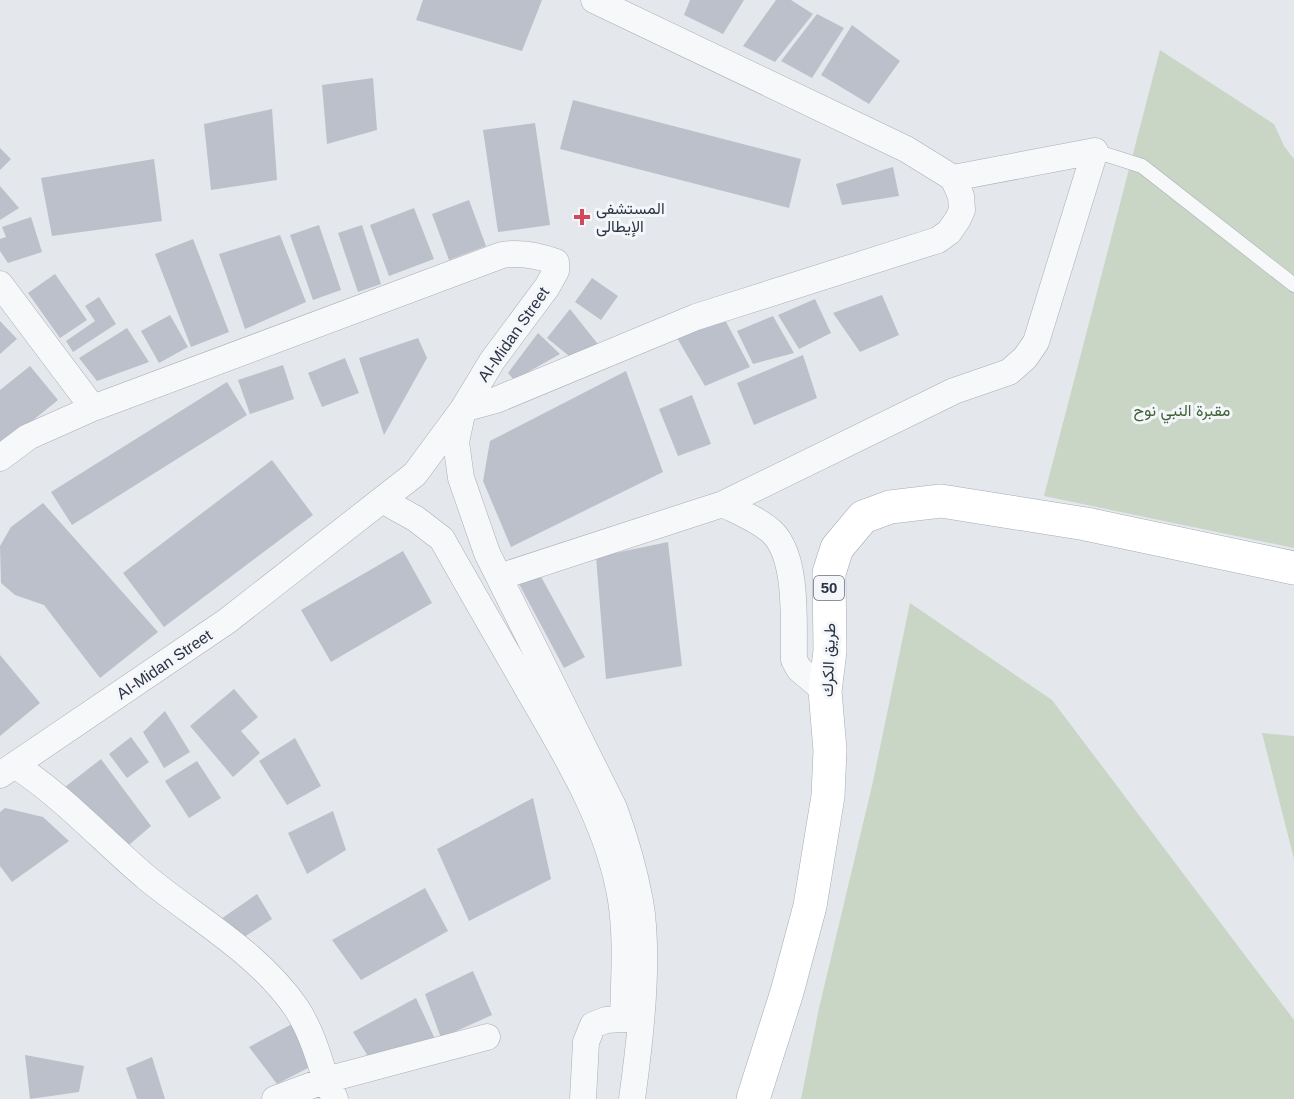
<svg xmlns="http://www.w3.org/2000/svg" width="1294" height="1099" font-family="Helvetica,Vazirmatn,sans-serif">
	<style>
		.green { fill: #c9d6c5 }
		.building { fill: #bbc0ca }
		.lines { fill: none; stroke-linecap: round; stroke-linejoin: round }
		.service-casing { stroke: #a9aeb7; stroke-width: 15 }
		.minor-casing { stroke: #a9aeb7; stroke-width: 27 }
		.primary-casing { stroke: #a3abb8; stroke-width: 34 }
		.service { stroke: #f7f8fa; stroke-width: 14 }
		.minor { stroke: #f7f8fa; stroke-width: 26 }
		.primary { stroke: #fff; stroke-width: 33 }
		.poi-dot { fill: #d1495b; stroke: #f4f6f9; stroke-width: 2 }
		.labels { text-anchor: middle; stroke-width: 6; stroke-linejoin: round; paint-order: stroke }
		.shield { fill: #f4f6f9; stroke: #676e7b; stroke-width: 1.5 }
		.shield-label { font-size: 15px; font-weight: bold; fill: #2b3445 }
		.poi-label { font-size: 16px; fill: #2b3445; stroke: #f4f6f9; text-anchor: start }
		.street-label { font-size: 16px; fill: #2b3445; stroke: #f4f6f9 }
		.park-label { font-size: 16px; fill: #3f6138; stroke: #f4f6f9 }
	</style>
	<rect width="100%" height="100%" fill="#e4e7ec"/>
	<path class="green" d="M1160,50L1274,124L1284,146L1294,159V548L1044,496Z
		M910,603L1052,700L1294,1020V1099H801L819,1008L872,786Z
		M1262,733L1294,736V859Z"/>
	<path class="building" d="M423,0H542L522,51L416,20Z
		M690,0H744L723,34L684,15Z
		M776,0H791L813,14L775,62L743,46Z
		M817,14L844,28L812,78L781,61Z
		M852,25L900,61L869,104L821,75Z
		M373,78L377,130L327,144L322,85Z
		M573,100L801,159L789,208L560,149Z
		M272,109L277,180L211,190L204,124Z
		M535,123L550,225L498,232L483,130Z
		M0,148L11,159L0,170Z
		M154,159L162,221L52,236L41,178Z
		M893,167L899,196L842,205L836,184Z
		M0,186L19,208L0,220Z
		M469,200L486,246L449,260L432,214Z
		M414,208L434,259L389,276L370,225Z
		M31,217L42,252L8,263L0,251V239L6,237L2,227Z
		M319,225L341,290L313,300L290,235Z
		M362,225L381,284L358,292L338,233Z
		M280,235L306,302L245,329L219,254Z
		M193,239L229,332L191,347L155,254Z
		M55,274L87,320L60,338L28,293Z
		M592,278L618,296L601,320L575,302Z
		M882,295L899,335L860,352L833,313Z
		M99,297L116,324L73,352L66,341L95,321L85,306Z
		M815,299L831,333L799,349L778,315Z
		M570,309L601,348L574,360L547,338Z
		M170,315L188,347L159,363L141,331Z
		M773,316L794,353L753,364L737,331Z
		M724,318L750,367L705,386L677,338Z
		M0,321L17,339L0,354Z
		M127,328L149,362L97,381L79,358Z
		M538,333L560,354L514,380L508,373Z
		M418,338L427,358L384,435L359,358Z
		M803,355L817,398L754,425L737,383Z
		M345,358L359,393L322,407L308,373Z
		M283,365L294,399L250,414L238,380Z
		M30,366L58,400L0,447V390Z
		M626,371L663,472L511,547L483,481L490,441Z
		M227,382L247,415L72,525L51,492Z
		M692,395L711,444L678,456L659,409Z
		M272,460L313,515L164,627L123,573Z
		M43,503L158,632L100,678L44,605L15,595L1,583L0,546L11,527Z
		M668,542L682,666L606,679L596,557Z
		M403,551L432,603L331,662L301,610Z
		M539,573L585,657L564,668L519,584Z
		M0,655L40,703L0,736Z
		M234,689L258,717L241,731L260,753L233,777L190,726Z
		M165,711L190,752L164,768L143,732Z
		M131,737L149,762L127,778L109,754Z
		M295,738L321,786L287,805L259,761Z
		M101,759L151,826L122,851L65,787Z
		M197,761L221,798L189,818L165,781Z
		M533,798L551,879L469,921L437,849Z
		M5,808L43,817L69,841L12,882L0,866V812Z
		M333,811L346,850L307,874L288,833Z
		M425,888L448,931L361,980L332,940Z
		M257,894L272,919L238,941L218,921Z
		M473,971L492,1015L441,1038L425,994Z
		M416,998L435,1039L369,1058L353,1032Z
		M292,1024L310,1067L277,1084L249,1047Z
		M25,1055L84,1066L79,1092L30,1099Z
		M152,1057L165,1099H137L126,1068Z"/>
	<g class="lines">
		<defs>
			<path id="service" d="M1095,151L1142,166L1294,285"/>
			<path id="minor" d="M594,0L906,149L953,178L961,196L962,210L958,219L949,232L938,240L696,317L496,400L463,409L456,442L461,478L487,553L614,808C625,838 634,869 640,901C650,958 640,1041 632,1099
				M0,284L93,408
				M0,458L28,437L93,408L502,255C521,252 537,255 556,262V271L547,287L492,361L463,409L415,474L227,621L0,775
				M382,500L416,519L442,539C471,591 501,642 530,693C567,757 609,825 621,900C627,938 624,979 623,1018
				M723,504C739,512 759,520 772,532C799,558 793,625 794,660L799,669L825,691
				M499,577L723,504L954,391L1009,372L1025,358L1036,342L1095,151L953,178
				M16,766C64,797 103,841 147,878C197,919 260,954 297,1009C311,1031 318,1055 326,1080L275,1099
				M335,1099L326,1080L487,1037
				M583,1099L586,1042L593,1025L606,1020L639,1018"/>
			<path id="primary" d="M753,1099L787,992L810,906L828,796L830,750L825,691L830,651L829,573L837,548L863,517L890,507L941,501L1086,524L1294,568"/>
		</defs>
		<use href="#service" class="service-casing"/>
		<use href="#minor" class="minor-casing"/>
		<use href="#primary" class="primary-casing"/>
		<use href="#service" class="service"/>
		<use href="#minor" class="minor"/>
		<use href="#primary" class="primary"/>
	</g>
	<path class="poi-dot" d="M579 208h6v6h6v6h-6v6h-6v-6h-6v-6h6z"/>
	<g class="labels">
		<rect class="shield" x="814" y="576" width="30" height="24" rx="4.5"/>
		<g class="shield-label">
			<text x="829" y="593">50</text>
		</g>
		<g class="poi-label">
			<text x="596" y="214">المستشفى<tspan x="596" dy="18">الإيطالى</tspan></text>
		</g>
		<g class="street-label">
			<text transform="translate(513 334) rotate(-55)" y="6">AI-Midan Street</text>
			<text transform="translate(828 660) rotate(-88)" y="6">طريق الكرك</text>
			<text transform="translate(164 664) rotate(-34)" y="6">AI-Midan Street</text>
		</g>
		<g class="park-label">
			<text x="1182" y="416">مقبرة النبي نوح</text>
		</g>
	</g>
</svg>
